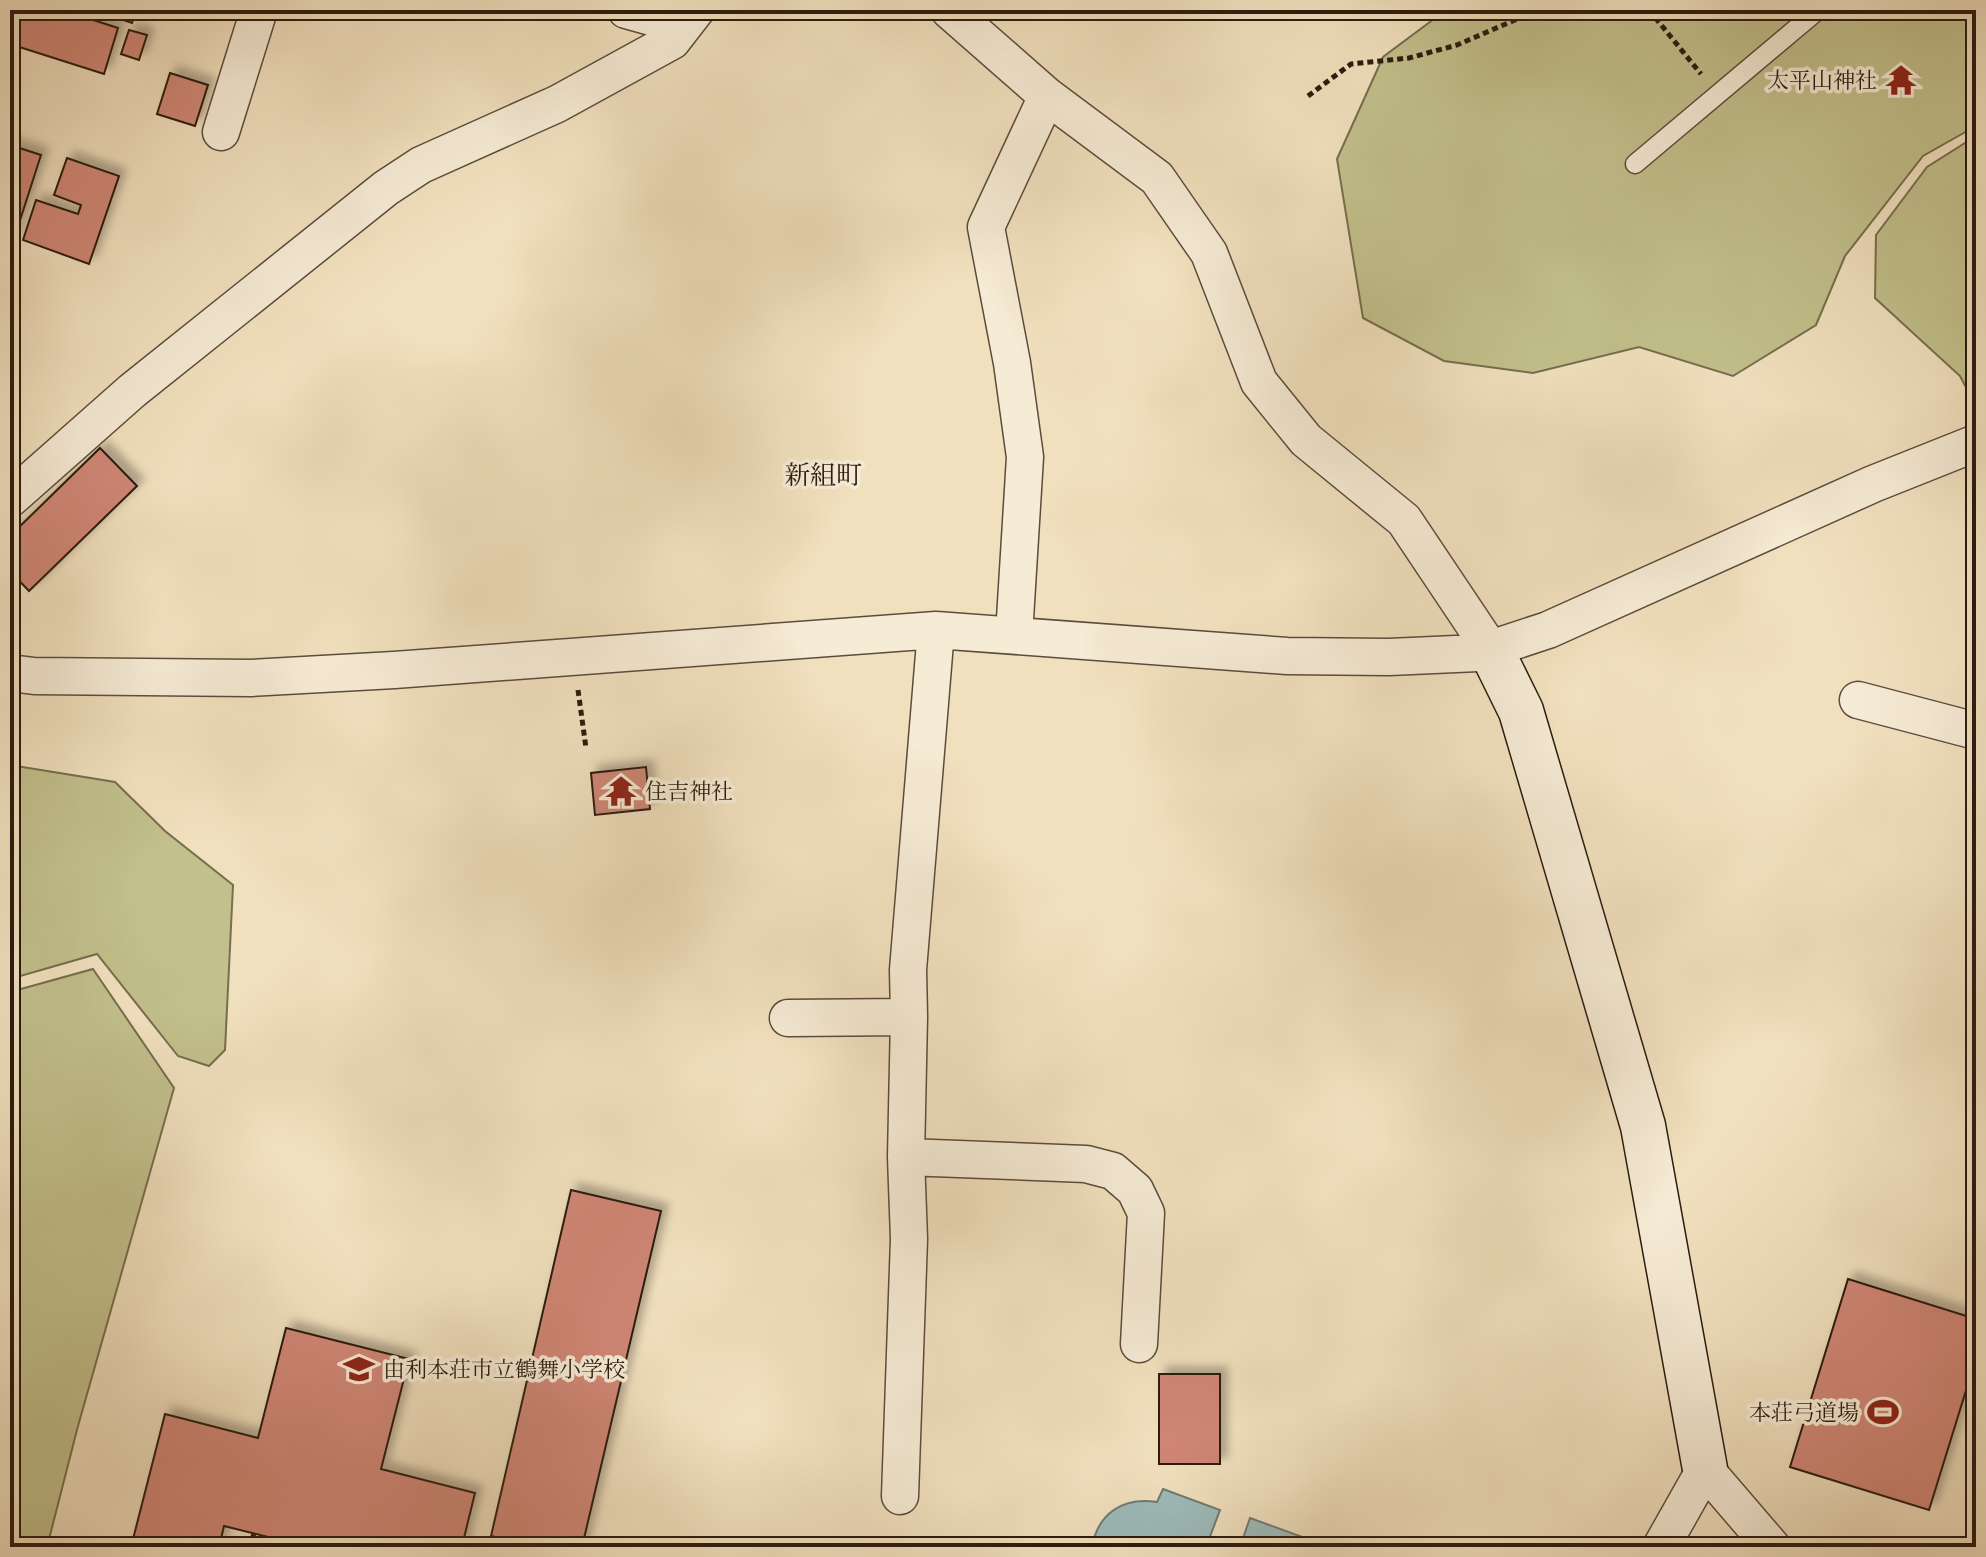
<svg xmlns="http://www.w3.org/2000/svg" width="1986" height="1557" font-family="'IM FELL French Canon','Noto Serif JP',serif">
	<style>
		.green { fill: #c2c08c; stroke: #766e4e; stroke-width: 2 }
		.water { fill: #9dbbba; stroke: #6f7b76; stroke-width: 2 }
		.building { fill: #cf8675; stroke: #2b1b10; stroke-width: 2; filter: url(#shadow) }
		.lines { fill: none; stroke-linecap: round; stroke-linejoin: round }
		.lane-casing { stroke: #5c4c3c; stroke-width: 21 }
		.street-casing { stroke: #5c4c3c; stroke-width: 39 }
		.secondary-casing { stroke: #2b1b10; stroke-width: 47 }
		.path { stroke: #2b1b10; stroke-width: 5; stroke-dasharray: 6 4; stroke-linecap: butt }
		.lane { stroke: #f6ebd5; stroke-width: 18 }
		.street { stroke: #f6ebd5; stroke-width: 36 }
		.secondary { stroke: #f6ebd5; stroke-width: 44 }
		.labels { text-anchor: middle; stroke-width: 7; stroke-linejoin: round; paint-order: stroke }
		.poi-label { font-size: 22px; fill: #2b1b10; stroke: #f6ebd5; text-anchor: end }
		.quarter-label { font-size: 26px; fill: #2b1b10; stroke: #f6ebd5 }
	</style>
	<defs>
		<filter id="shadow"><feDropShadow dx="7" dy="-7" stdDeviation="4" flood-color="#0004"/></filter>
	</defs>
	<rect width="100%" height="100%" fill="#f1e0be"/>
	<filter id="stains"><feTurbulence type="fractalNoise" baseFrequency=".0025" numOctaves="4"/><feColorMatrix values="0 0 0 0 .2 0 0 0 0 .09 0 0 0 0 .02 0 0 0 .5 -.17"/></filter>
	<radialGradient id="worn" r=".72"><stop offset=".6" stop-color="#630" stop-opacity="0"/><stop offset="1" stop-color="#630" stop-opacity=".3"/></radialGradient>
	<path class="green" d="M1446,10H1976V126L1923,156L1845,256L1816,325L1733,376L1639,347L1533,373L1444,361L1363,318L1337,159L1383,57Z
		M1976,136V406L1960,376L1875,298L1876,235L1927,167Z
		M10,765L115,782L165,831L233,885L225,1050L209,1066L178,1056L97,954L10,979Z
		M93,969L174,1088L78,1426L47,1547H10V992Z"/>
	<path class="water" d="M1163,1489L1220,1510L1206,1547H1092C1098,1513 1123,1497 1157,1502Z
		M1250,1518L1330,1547H1240Z"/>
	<path class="building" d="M19,10H62L118,28L104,74L10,44Z
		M100,10H136L132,23L99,12Z
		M129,30L147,35L139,60L121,54Z
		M170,73L208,85L195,126L157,114Z
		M10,145L41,155L13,242L10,241Z
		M67,158L119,176L89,264L23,240L36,200L78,214L81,205L54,195Z
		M100,448L137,486L29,591L10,571V536Z
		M646,767L650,809L595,815L591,773Z
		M571,1190L661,1211L582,1547H537L491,1536Z
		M1848,1279L1976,1319V1358L1929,1510L1790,1467Z
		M286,1328L409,1359L381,1469L475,1493L462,1546L466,1547H308L224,1526L219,1547H131L165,1414L258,1438Z
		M1159,1374H1220V1464H1159Z"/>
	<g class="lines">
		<defs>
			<path id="lane" d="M1635,164L1818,10"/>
			<path id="street" d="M626,10L683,26
				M949,10L1047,96L1157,178L1209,253L1259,382L1306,440L1404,520L1491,650
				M221,132L259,10
				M10,499L132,391L386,188L421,165L557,104L672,41L696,10
				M1014,635L1025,457L1012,363L986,227L1047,96
				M10,673L34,676L251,678L394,670L936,630L1287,656L1389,657L1478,653L1548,630L1873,484L1976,443
				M1858,700L1976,731
				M788,1018L909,1017
				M906,1157L1086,1164L1113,1171L1135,1190L1146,1213L1139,1344
				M900,1496L909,1239L906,1157L909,1017L908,970L936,630
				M1661,1547L1705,1469L1772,1547"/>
			<path id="secondary" d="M1491,650L1521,711L1643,1126L1705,1469"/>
		</defs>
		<use href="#lane" class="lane-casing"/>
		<use href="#street" class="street-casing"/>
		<use href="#secondary" class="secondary-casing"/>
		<path class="path" d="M1649,10L1701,74
			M1308,96L1351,64L1409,58L1457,45L1538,10
			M578,690L586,748
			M250,1547L254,1533"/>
		<use href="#lane" class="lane"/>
		<use href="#street" class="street"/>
		<use href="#secondary" class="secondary"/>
	</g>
	<defs>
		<symbol id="temple-bare" viewBox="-9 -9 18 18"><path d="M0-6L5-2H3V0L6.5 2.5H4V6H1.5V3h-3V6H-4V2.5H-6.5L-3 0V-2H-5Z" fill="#8f2418" stroke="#f6ebd5" stroke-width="2.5" paint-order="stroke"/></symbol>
		<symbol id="school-bare" viewBox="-9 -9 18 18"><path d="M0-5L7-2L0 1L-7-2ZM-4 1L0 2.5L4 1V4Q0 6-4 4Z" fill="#8f2418" stroke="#f6ebd5" stroke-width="2.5" paint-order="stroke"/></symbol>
		<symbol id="stadium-bare" viewBox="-9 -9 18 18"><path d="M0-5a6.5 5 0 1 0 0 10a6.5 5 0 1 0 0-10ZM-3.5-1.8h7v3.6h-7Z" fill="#8f2418" stroke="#f6ebd5" stroke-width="2.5" paint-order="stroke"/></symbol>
	</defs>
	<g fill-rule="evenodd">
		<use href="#temple-bare" x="1879" y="58" width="44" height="44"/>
		<use href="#temple-bare" x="599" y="769" width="44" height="44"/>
		<use href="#school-bare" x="337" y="1347" width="44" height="44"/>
		<use href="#stadium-bare" x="1861" y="1390" width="44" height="44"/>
	</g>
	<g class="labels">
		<g class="poi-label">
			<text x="1877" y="88">太平山神社</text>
			<text x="645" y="799" text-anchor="start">住吉神社</text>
			<text x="383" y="1377" text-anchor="start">由利本荘市立鶴舞小学校</text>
			<text x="1859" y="1420">本荘弓道場</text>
		</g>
		<g class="quarter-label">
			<text x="823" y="484">新組町</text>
		</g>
	</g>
	<rect width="1986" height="1557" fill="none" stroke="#f1e0be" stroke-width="40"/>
	<rect x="12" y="12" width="1962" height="1533" fill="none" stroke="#2b1b10" stroke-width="4"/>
	<rect x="20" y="20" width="1946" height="1517" fill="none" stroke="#2b1b10" stroke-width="2"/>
	<rect width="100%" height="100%" filter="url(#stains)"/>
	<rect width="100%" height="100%" fill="url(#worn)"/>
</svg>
